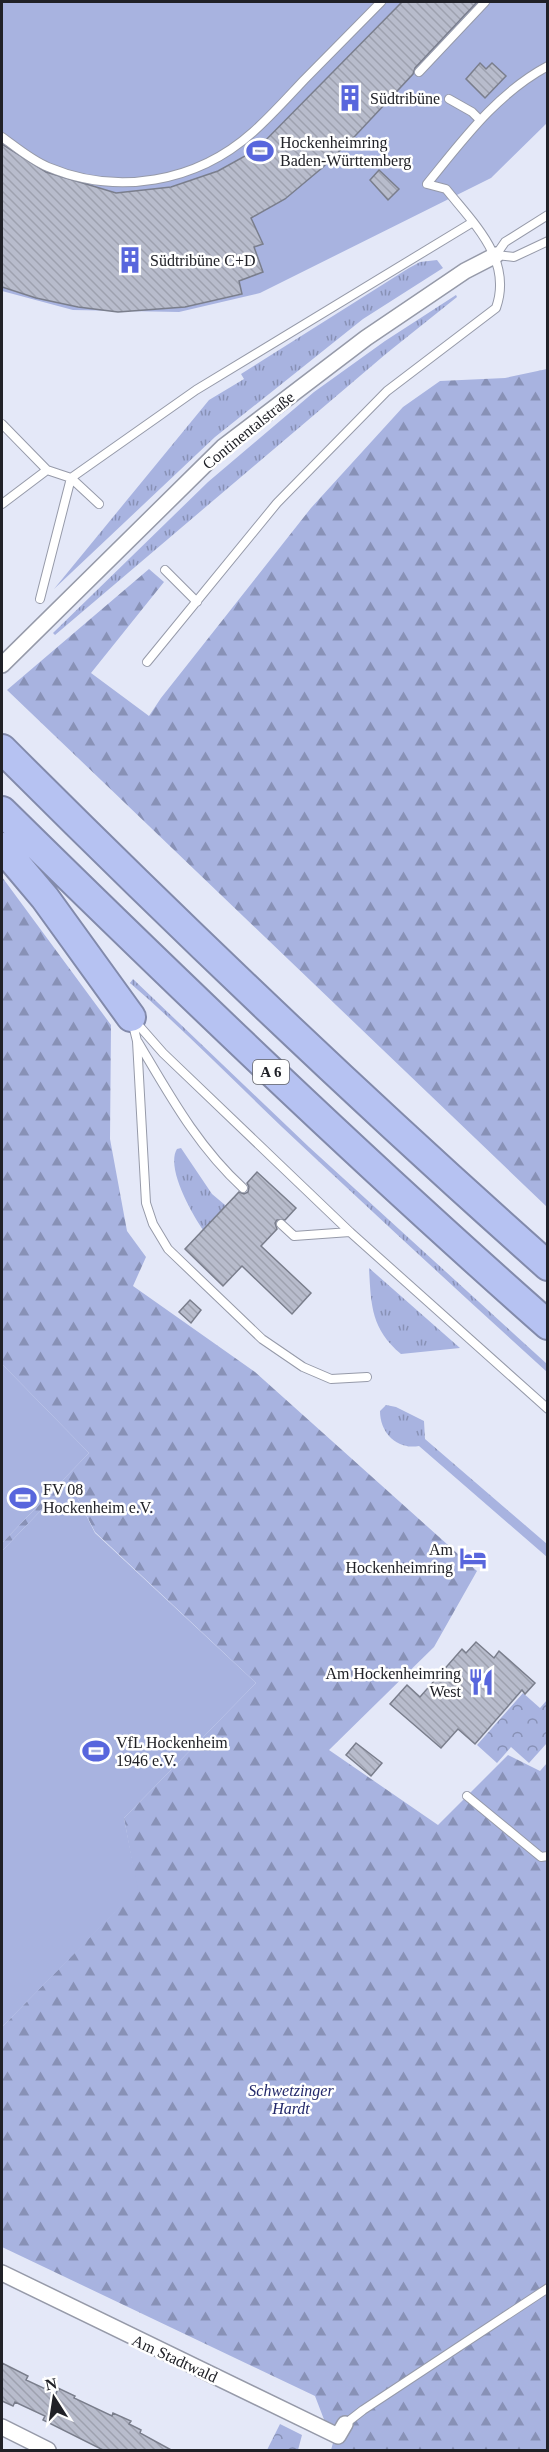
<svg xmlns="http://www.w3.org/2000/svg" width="549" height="2452" font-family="Georgia,serif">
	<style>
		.grass { fill: url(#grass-tufts) }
		.forest { fill: url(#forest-firs) }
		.park { fill: url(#park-crowns) }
		.pitch { fill: #a8b3e0 }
		.building { fill: url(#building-back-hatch); stroke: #7a7e8c; stroke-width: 1.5 }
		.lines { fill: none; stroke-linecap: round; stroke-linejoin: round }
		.lane-casing { stroke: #969aa9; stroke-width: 10 }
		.street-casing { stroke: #969aa9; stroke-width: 18 }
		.highway-casing { stroke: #828aab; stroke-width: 32 }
		.lane { stroke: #fff; stroke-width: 8 }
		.street { stroke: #fff; stroke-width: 15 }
		.highway { stroke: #b6c2f2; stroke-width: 28 }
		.labels { text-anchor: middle; stroke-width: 5; stroke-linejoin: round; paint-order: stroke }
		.shield { fill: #fff; stroke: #636468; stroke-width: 1.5 }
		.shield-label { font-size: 15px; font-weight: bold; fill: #202127 }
		.poi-label { font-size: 16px; fill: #202127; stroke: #fff; text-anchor: start }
		.street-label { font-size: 16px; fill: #202127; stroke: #fff }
		.park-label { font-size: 16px; font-style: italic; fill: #22286a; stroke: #fff }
	</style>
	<defs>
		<pattern id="grass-tufts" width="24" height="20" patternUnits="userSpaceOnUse" patternTransform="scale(1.5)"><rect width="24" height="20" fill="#a8b3e0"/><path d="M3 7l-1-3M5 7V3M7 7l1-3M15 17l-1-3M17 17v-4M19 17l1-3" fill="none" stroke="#8891b6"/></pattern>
		<pattern id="forest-firs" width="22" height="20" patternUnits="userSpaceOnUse" patternTransform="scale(1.5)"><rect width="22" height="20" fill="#a8b3e0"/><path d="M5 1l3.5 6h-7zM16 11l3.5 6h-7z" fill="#8891b6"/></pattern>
		<pattern id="park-crowns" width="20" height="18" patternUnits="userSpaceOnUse" patternTransform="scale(1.5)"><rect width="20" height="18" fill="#a8b3e0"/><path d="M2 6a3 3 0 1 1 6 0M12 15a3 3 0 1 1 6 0" fill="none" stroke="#8891b6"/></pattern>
		<pattern id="building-back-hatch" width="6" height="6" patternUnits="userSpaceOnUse" patternTransform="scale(1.5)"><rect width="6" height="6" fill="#b8bccc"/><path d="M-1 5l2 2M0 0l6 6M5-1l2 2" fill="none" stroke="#9ea1af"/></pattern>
	</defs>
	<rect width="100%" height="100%" fill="#e4e8f8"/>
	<path class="grass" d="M437,260L443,268L363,319L215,437L54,589L209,400L244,379L241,374L409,268L420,262Z
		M456,295L457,297L387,353L55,635L53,633L208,482L314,392L385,341Z
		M133,979L309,1147L547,1364V1372C458,1291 370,1210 282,1127C232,1079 183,1029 130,983Z
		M181,1148L212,1194L231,1210L206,1234C194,1218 165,1168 177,1149Z
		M369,1268L460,1348L401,1354C371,1329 371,1305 369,1268Z
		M386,1405L396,1407L424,1421L425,1439L547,1544V1557L419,1446C397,1450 380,1433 380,1411Z"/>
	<path class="forest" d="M547,369H548L547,1207L7,690L149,569L164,582L91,673L149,716L161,698L311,508L403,407L440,381L505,378Z
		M2,877L111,1025L110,1139L127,1231L146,1257L133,1286L255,1372L477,1571L434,1647L329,1750L438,1825L508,1755L540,1771L547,1763V2450H331L333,2443L315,2396L2,2247V2027L137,1889L124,1818L256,1683L95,1532L75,1493L66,1484L2,1551V1543L89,1453L2,1364Z"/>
	<path class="park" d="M523,1693L540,1708L547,1700V1743L529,1763L511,1747L497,1763L477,1745Z
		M280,2424L302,2435L298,2450H267Z"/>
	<path class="pitch" d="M2,2H547V123L491,178L260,293L179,312L73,310L2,291Z
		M2,1364L89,1453L2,1543Z
		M66,1484L75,1493L95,1533L256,1683L124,1818L138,1889L2,2027V1551Z"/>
	<path class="building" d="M402,2H477L415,68L413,74L355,136L322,168L285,199L251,218L263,244L254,247L263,272L239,281L242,294L185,307L118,312L78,307L36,298L2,287V144L46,172L116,193L171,187L218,171L256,150Z
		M480,63L486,69L492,63L506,76L485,98L466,79Z
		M379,170L399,189L388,200L370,180Z
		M257,1172L296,1208L285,1220H277L275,1223L277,1229L261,1246L311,1293L292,1314L242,1266L223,1286L185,1249L239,1192L244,1194L248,1192L249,1187L247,1183Z
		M190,1300L201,1310L191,1323L179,1312Z
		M476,1642L494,1658L499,1651L535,1683L525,1694L522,1690L475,1744L458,1729L441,1748L390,1704L407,1685L420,1697L462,1649L466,1653Z
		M356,1743L382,1763L371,1776L346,1755Z
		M2,2363L28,2376L26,2380L56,2394L58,2388L75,2396L74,2398L112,2416L113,2413L131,2421L129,2424L141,2430L140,2433L173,2451H105L43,2420L45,2416L15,2402L13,2406L2,2401Z"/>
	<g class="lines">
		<defs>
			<path id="lane" d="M419,72L485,2
				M449,99L472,112L480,120
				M2,137C16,147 31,160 48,167C117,196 196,183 253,132C271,116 287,98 304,80C330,54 355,28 381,2
				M496,255L505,242L548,215
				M496,255L514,257L548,241
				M2,424L47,470
				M2,504L47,470L71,478L196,390L473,222
				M165,570L197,602
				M40,599L71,478L99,504
				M147,662L277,503L387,391L496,308C513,260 474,224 446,189L427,184C462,141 497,93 548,66
				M134,1020L163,1053L350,1232L548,1409
				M132,1021L137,1041L146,1203L153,1224L168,1249L262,1339L303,1367L331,1379L367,1377
				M138,1042C169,1094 197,1146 243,1188
				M281,1224L294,1236L350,1232
				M467,1796L541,1857L548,1856
				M345,2424L363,2410L548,2288"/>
			<path id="street" d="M2,665L223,447L366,338L465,271L496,255
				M2,2273L338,2436L345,2424
				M2,2427L48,2450"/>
			<path id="highway" d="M2,749C179,926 360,1099 548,1266
				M2,811C180,986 360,1159 548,1325
				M2,847L45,898L131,1017"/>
		</defs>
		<use href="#lane" class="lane-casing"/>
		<use href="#street" class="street-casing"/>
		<use href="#highway" class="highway-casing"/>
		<use href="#lane" class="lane"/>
		<use href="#street" class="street"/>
		<use href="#highway" class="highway"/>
	</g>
	<defs>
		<symbol id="building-bare" viewBox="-9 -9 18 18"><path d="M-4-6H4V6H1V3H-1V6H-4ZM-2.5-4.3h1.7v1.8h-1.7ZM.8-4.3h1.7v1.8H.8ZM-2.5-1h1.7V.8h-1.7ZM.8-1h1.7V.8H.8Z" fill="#5866dd" stroke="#fff" stroke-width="2.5" paint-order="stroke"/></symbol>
		<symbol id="stadium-bare" viewBox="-9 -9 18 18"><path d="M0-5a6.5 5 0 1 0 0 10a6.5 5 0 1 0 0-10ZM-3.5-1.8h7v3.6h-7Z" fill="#5866dd" stroke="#fff" stroke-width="2.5" paint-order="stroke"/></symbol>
		<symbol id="hotel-bare" viewBox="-9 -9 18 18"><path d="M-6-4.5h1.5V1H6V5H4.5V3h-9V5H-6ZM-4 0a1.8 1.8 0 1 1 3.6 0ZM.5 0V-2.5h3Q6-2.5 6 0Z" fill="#5866dd" stroke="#fff" stroke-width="2.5" paint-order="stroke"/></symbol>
		<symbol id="restaurant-bare" viewBox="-9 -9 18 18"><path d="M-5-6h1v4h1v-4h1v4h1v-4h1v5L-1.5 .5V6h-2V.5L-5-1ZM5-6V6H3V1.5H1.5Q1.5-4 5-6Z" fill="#5866dd" stroke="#fff" stroke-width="2.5" paint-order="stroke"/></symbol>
	</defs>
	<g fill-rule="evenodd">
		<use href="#building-bare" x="331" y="79" width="38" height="38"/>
		<use href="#stadium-bare" x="241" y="132" width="38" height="38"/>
		<use href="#building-bare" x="111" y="241" width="38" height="38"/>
		<use href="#stadium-bare" x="4" y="1479" width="38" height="38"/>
		<use href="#hotel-bare" x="454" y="1539" width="38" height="38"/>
		<use href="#restaurant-bare" x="462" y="1663" width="38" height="38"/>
		<use href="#stadium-bare" x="77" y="1732" width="38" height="38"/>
	</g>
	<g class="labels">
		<rect class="shield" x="253" y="1060" width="36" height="24" rx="4.5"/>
		<g class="shield-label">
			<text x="271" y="1077">A 6</text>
		</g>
		<g class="poi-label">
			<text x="370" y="104">Südtribüne</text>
			<text x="280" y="148">Hockenheimring<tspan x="280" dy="18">Baden-Württemberg</tspan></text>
			<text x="150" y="266">Südtribüne C+D</text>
			<text x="43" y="1495">FV 08<tspan x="43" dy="18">Hockenheim e.V.</tspan></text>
			<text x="453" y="1555" text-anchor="end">Am<tspan x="453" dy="18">Hockenheimring</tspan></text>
			<text x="461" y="1679" text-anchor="end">Am Hockenheimring<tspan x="461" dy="18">West</tspan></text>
			<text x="116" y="1748">VfL Hockenheim<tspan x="116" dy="18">1946 e.V.</tspan></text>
		</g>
		<g class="street-label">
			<text transform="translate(248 430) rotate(-39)" y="6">Continentalstraße</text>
			<text transform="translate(175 2358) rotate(25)" y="6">Am Stadtwald</text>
		</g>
		<g class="park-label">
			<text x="291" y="2096">Schwetzinger<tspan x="291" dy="18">Hardt</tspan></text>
		</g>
	</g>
	<rect width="549" height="2452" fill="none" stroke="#202127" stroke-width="6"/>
	<g transform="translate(54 2398) rotate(348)" stroke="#ffffff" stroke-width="4.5" paint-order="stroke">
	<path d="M0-4.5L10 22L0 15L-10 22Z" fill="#202127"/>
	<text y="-9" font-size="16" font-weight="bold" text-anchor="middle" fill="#202127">N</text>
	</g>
</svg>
